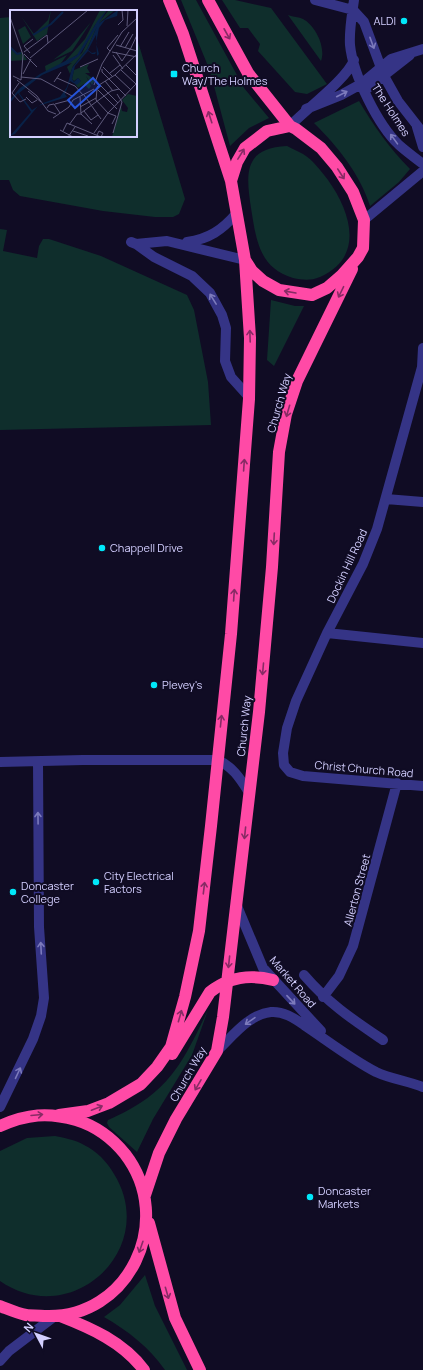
<svg xmlns="http://www.w3.org/2000/svg" width="423" height="1370" font-family="Manrope,sans-serif">
	<style>
		.green { fill: #0f2e2c }
		.lines { fill: none; stroke-linecap: round; stroke-linejoin: round }
		.minor { stroke: #353486; stroke-width: 10 }
		.highway { stroke: #ff4aa6; stroke-width: 12 }
		.oneway { stroke: #882b65 }
		.oneway2 { stroke: #7c7abc }
		.poi-dot { fill: #00e8fa; stroke: #100c24; stroke-width: 1.5 }
		.labels { text-anchor: middle; stroke-width: 4; stroke-linejoin: round; paint-order: stroke }
		.poi-label { font-size: 11px; fill: #d3cfff; stroke: #100c24; text-anchor: start }
		.street-label { font-size: 11px; fill: #d3cfff; stroke: #100c24 }
		.inset-river { fill: none; stroke: #082147; stroke-width: 2 }
		.inset-road { fill: none; stroke: #5e5a7c; stroke-width: 1 }
		.view { fill: #2654da; fill-opacity: 0.15; stroke: #2654da; stroke-width: 2 }
		.inset-edge { fill: none; stroke: #d3cfff; stroke-width: 2 }
	</style>
	<rect width="100%" height="100%" fill="#100c24"/>
	<path class="green" d="M181,0H196L244,88L269,118L249,128L230,146L210,71Z
		M222,0H235L271,8L327,84L307,94L295,92L258,51L260,44L248,28H240Z
		M288,15C293,17 299,17 303,19C316,26 326,48 321,61Z
		M11,17V136H136V35L185,199L179,214L173,217H155L103,211L20,196L13,190L9,180H0V18Z
		M359,101C374,126 389,148 410,169L399,182L370,206C360,174 338,147 314,123Z
		M287,146C292,149 298,151 303,154C313,160 321,171 328,180C351,212 365,257 320,277C310,281 303,280 293,278C259,268 256,239 251,208C246,174 243,148 287,146Z
		M0,229L7,230L3,251L37,258L39,246L43,239H49L101,256L187,295L194,310L208,382L211,425L0,430Z
		M271,300L295,306H304L274,366L267,360Z
		M208,1010L192,1055L153,1119L137,1152L109,1127L107,1123L108,1120C168,1094 181,1066 208,1010Z
		M55,1136C65,1138 76,1140 84,1145C97,1151 107,1162 114,1174C160,1248 72,1331 0,1281V1151L27,1138Z
		M145,1275L155,1306L187,1370H165C149,1347 128,1331 104,1317L120,1305Z"/>
	<g class="lines">
		<path class="minor" d="M315,0L353,10L364,22L384,76L398,101L423,133
			M354,0C352,15 349,30 350,45C353,75 378,125 399,145C407,152 415,158 423,164
			M364,91L410,55
			M306,109L341,95L361,84L391,59L423,49
			M290,126C305,110 347,79 354,60
			M417,127L423,147
			M364,220L423,171
			M131,242L136,244L154,257L192,276L210,293L222,315L226,328L225,361L231,377L249,397
			M187,242C209,239 222,230 236,214
			M136,244L167,241L245,260
			M423,348L422,367L377,529L363,564L327,633L296,701L287,728L283,753L284,765L290,772L303,776L423,786
			M386,499L423,502
			M327,633L423,643
			M0,762L83,760H217C233,766 241,780 250,794
			M237,906L263,968L321,1031
			M304,975C329,1004 352,1019 383,1040
			M323,997L339,976L353,946L397,783
			M217,1051C232,1037 249,1014 271,1012C283,1011 294,1018 304,1025C328,1041 351,1059 376,1072C391,1079 408,1081 423,1087
			M0,1107L33,1039L41,1016L44,998L39,927L38,762
			M0,1361L9,1351L55,1316"/>
		<path class="highway" d="M169,0L183,34L231,181
			M208,0L248,73L290,126
			M172,1054L210,992C229,977 249,974 273,980
			M59,1115L88,1111L109,1103L141,1084L157,1067L171,1047L185,997L199,931L211,826L231,634L249,399L250,338L245,260L231,181L237,162L245,148L267,131L290,126L296,129L321,148L337,167L353,192L364,220L363,248L358,257L342,275L327,288L312,295L279,290L263,281L252,271L245,260
			M0,1126C27,1114 48,1112 76,1120C96,1126 112,1138 125,1154C176,1220 129,1320 44,1316C38,1315 31,1316 26,1315C17,1313 8,1309 0,1306
			M145,1195L159,1153L176,1119L217,1051L223,1017L259,712L272,567L279,452L286,414L297,381L352,269
			M149,1223L175,1318L200,1370
			M60,1316C91,1328 123,1342 144,1370"/>
	</g>
	<defs><path id="oneway-shaft" d="M-6 0H5M1.5-3L5.5 0L1.5 3" fill="none" stroke-width="1.6" stroke-linecap="round" stroke-linejoin="round"/></defs>
	<g class="oneway">
		<use href="#oneway-shaft" transform="translate(227 34) rotate(61)"/>
		<use href="#oneway-shaft" transform="translate(210 117) rotate(-108)"/>
		<use href="#oneway-shaft" transform="translate(241 154) rotate(-58)"/>
		<use href="#oneway-shaft" transform="translate(341 174) rotate(57)"/>
		<use href="#oneway-shaft" transform="translate(290 292) rotate(-170)"/>
		<use href="#oneway-shaft" transform="translate(341 292) rotate(116)"/>
		<use href="#oneway-shaft" transform="translate(250 336) rotate(-92)"/>
		<use href="#oneway-shaft" transform="translate(288 411) rotate(106)"/>
		<use href="#oneway-shaft" transform="translate(244 465) rotate(-86)"/>
		<use href="#oneway-shaft" transform="translate(274 539) rotate(93)"/>
		<use href="#oneway-shaft" transform="translate(234 595) rotate(-86)"/>
		<use href="#oneway-shaft" transform="translate(263 669) rotate(95)"/>
		<use href="#oneway-shaft" transform="translate(221 721) rotate(-84)"/>
		<use href="#oneway-shaft" transform="translate(245 833) rotate(96)"/>
		<use href="#oneway-shaft" transform="translate(204 888) rotate(-83)"/>
		<use href="#oneway-shaft" transform="translate(229 962) rotate(96)"/>
		<use href="#oneway-shaft" transform="translate(180 1016) rotate(-74)"/>
		<use href="#oneway-shaft" transform="translate(198 1085) rotate(120)"/>
		<use href="#oneway-shaft" transform="translate(97 1108) rotate(-21)"/>
		<use href="#oneway-shaft" transform="translate(37 1115) rotate(-5)"/>
		<use href="#oneway-shaft" transform="translate(141 1247) rotate(109)"/>
		<use href="#oneway-shaft" transform="translate(167 1293) rotate(74)"/>
	</g>
	<g class="oneway2">
		<use href="#oneway-shaft" transform="translate(372 43) rotate(70)"/>
		<use href="#oneway-shaft" transform="translate(342 94) rotate(-27)"/>
		<use href="#oneway-shaft" transform="translate(394 139) rotate(-126)"/>
		<use href="#oneway-shaft" transform="translate(213 299) rotate(-122)"/>
		<use href="#oneway-shaft" transform="translate(38 818) rotate(-91)"/>
		<use href="#oneway-shaft" transform="translate(41 948) rotate(-93)"/>
		<use href="#oneway-shaft" transform="translate(291 1000) rotate(47)"/>
		<use href="#oneway-shaft" transform="translate(250 1021) rotate(145)"/>
		<use href="#oneway-shaft" transform="translate(18 1073) rotate(-65)"/>
	</g>
	<g class="poi-dot">
		<circle cx="404" cy="21" r="4"/>
		<rect x="170" y="70" width="8" height="8" rx="2"/>
		<circle cx="102" cy="548" r="4"/>
		<circle cx="154" cy="685" r="4"/>
		<circle cx="96" cy="882" r="4"/>
		<circle cx="13" cy="892" r="4"/>
		<circle cx="310" cy="1197" r="4"/>
	</g>
	<g class="labels">
		<g class="poi-label">
			<text x="396" y="25" text-anchor="end">ALDI</text>
			<text x="182" y="72">Church<tspan x="182" dy="13">Way/The Holmes</tspan></text>
			<text x="110" y="552">Chappell Drive</text>
			<text x="162" y="689">Plevey's</text>
			<text x="104" y="880">City Electrical<tspan x="104" dy="13">Factors</tspan></text>
			<text x="21" y="890">Doncaster<tspan x="21" dy="13">College</tspan></text>
			<text x="318" y="1195">Doncaster<tspan x="318" dy="13">Markets</tspan></text>
		</g>
		<g class="street-label">
			<text transform="translate(391 110) rotate(57)" y="4">The Holmes</text>
			<text transform="translate(279 403) rotate(-74)" y="4">Church Way</text>
			<text transform="translate(347 566) rotate(-65)" y="4">Dockin Hill Road</text>
			<text transform="translate(244 726) rotate(-84)" y="4">Church Way</text>
			<text transform="translate(364 769) rotate(5)" y="4">Christ Church Road</text>
			<text transform="translate(357 890) rotate(-75)" y="4">Allerton Street</text>
			<text transform="translate(293 982) rotate(49)" y="4">Market Road</text>
			<text transform="translate(188 1074) rotate(-60)" y="4">Church Way</text>
		</g>
	</g>
	<g transform="translate(10 10)">
		<rect width="127" height="127" fill="#100c24"/>
		<path d="M41,0L37,24L27,31L11,6L24,24L38,10ZM90,0H97L85,15L71,42L52,55L75,29ZM99,0H105L88,14L77,39L63,56L60,64L57,57L62,53L58,54L72,43L85,17ZM81,12L62,41L43,50L60,37ZM15,16L21,27L13,34L8,20ZM0,37L7,43L12,42L17,50L0,51ZM57,45L49,56L36,62L35,56ZM79,54L77,58L80,63H75L85,70L82,75L76,66L81,76L79,79L74,74L68,78L65,74L71,71L68,68L64,71L62,69L64,60ZM118,84L127,86V127H102L111,96L112,101L117,102L118,98L112,90Z" fill="#0f2e2c"/>
		<path d="M97,0L69,46L58,54L32,65L9,83L22,100L33,93L50,87L57,77L62,58L77,39L88,14L108,0L107,6L95,10L89,18L86,33L89,44L87,46L86,25L78,40L82,43L86,42L85,44H82L78,41L65,56L62,69L64,72L68,68L71,71L67,75L60,71L55,84L57,87L28,96L5,124L0,126L21,102L8,83L0,93V90L10,78L30,64L67,45L88,10Z" fill="#082147"/>
		<path class="inset-river" d="M23,25L41,14L53,2M0,37L7,44L11,43"/>
		<path class="inset-road" d="M0,7L13,45L11,70L3,66M108,15L113,10L112,0M117,16L118,0M106,35L127,41M110,37L119,22M115,38L123,24M120,40L127,25M100,41L97,38L108,25M14,42L37,25L38,33M102,42L127,47M106,42L112,51L120,39M20,43L14,36L23,29M14,44L27,57M103,45L113,59M20,48L78,0M116,55L127,66M70,57L88,49M93,57L103,67M92,59V62L116,86M111,60L126,74M100,63L110,55M13,64L21,49M105,65L121,80M11,67L31,69L62,86M47,68L65,76L73,85M7,70L27,86L38,101L46,104M95,71L103,81M44,72L51,62M9,73L2,83L10,92L16,89M89,74L108,93M84,75L92,54L112,22L127,8M89,75L87,77V79L89,75L105,65L127,44M87,79L86,90L98,103L106,106L102,114M88,80L107,99M18,81L31,92M74,85L91,109M16,87L22,93L27,90M70,87L71,104M63,90L84,79M45,94L60,90M70,97L86,88M37,98L39,95L44,94L50,103M74,101L81,110L88,105M71,103L101,81L109,79M71,104L82,114M43,108L59,97L63,90M59,115L67,104H71M50,120L63,127M53,121L57,113L91,127M63,121L78,126M84,123L98,103L127,73M103,123L112,92L107,84M87,125L89,121L93,123L91,127M58,127L65,117"/>
		<path class="view" d="M83,68L90,76L65,98L58,90Z"/>
		<rect width="127" height="127" class="inset-edge"/>
	</g>
	<g transform="translate(36 1334) rotate(311)" stroke="#100c24" stroke-width="3" paint-order="stroke">
	<path d="M0-3L7 15L0 10L-7 15Z" fill="#d3cfff"/>
	<text y="-6" font-size="11" font-weight="bold" text-anchor="middle" fill="#d3cfff">N</text>
	</g>
</svg>
